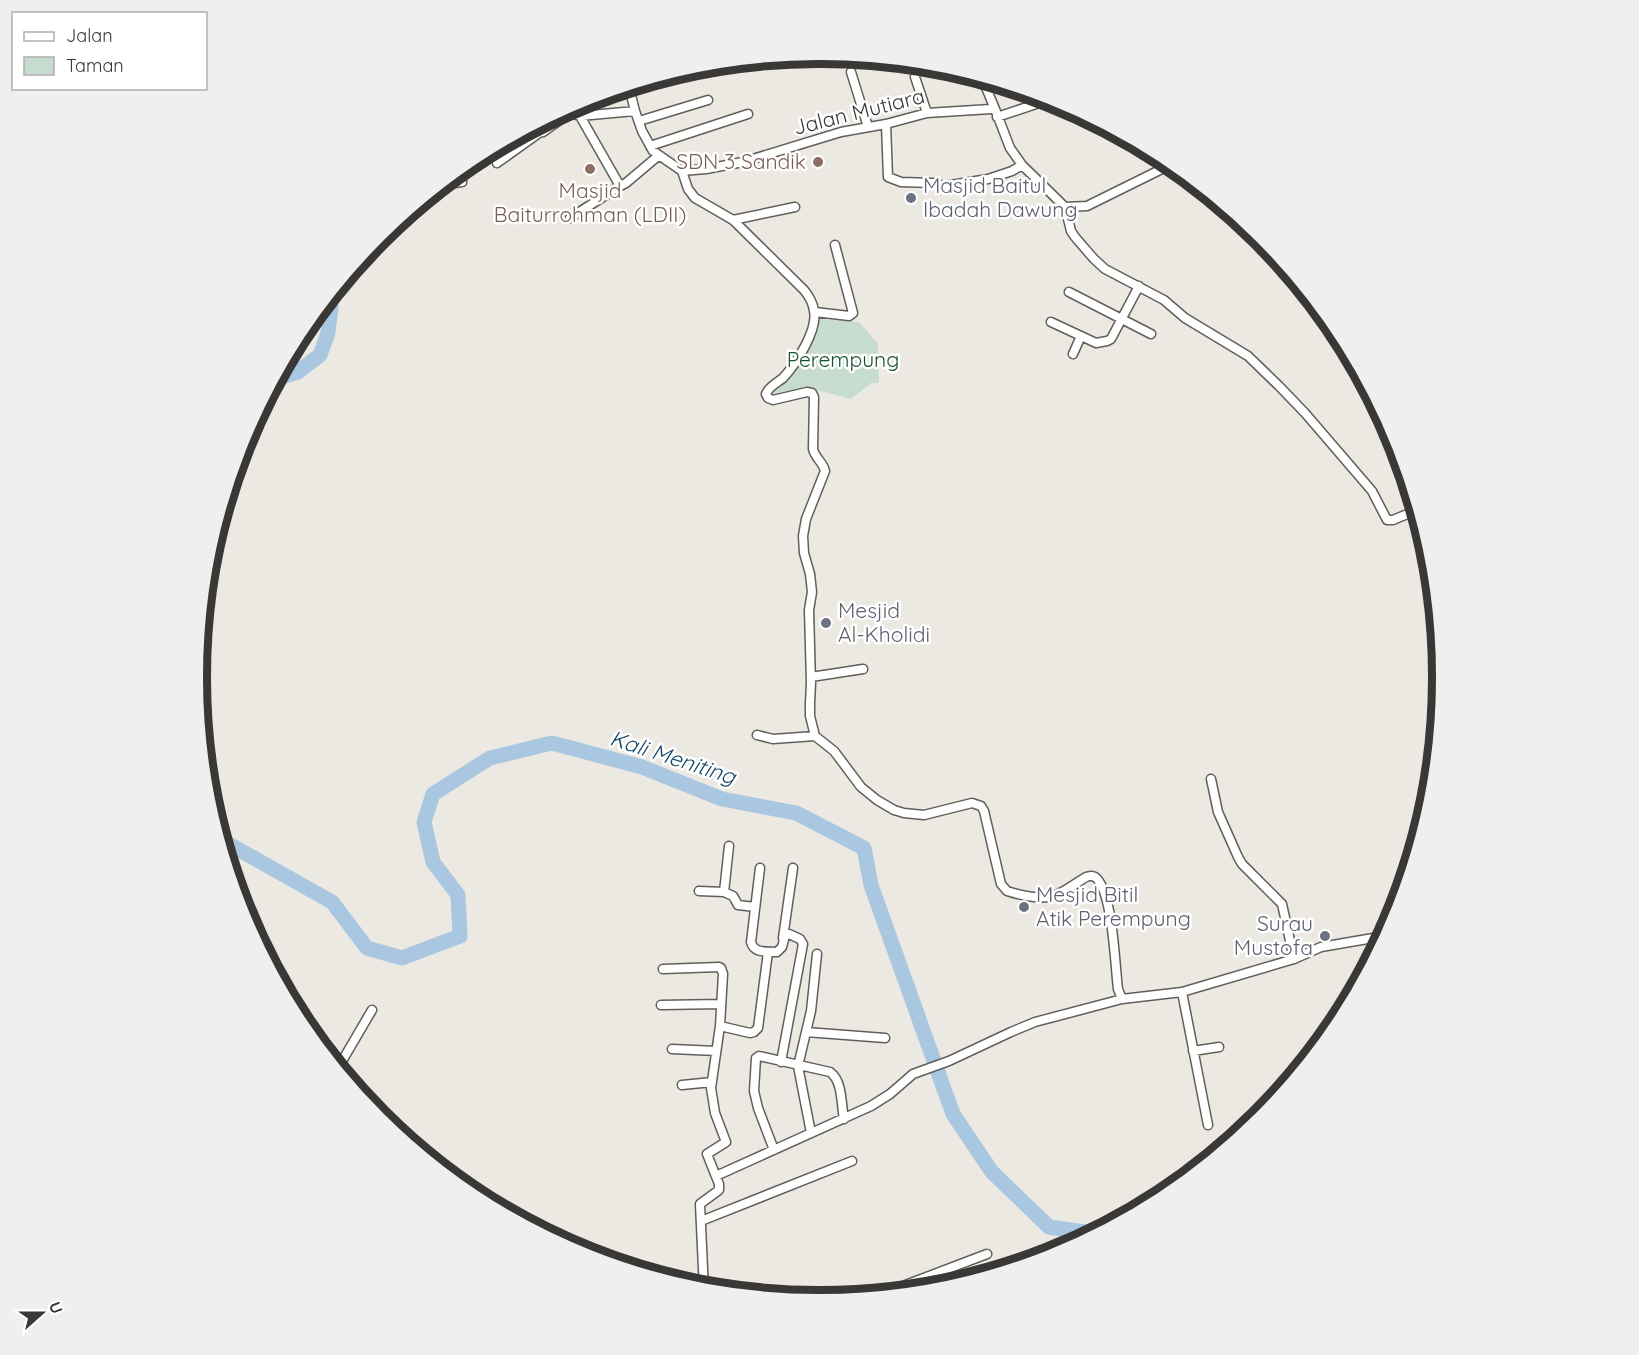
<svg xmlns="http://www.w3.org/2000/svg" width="1639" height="1355" font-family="Quicksand,sans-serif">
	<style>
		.green { fill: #c6dcce }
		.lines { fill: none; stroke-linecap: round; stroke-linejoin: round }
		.river { stroke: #a9c7e0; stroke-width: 15 }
		.minor-casing { stroke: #625f5a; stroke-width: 11 }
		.minor { stroke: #fff; stroke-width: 8 }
		.education-dot { fill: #8d6e63; stroke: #fff; stroke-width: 2 }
		.worship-dot { fill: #6b7280; stroke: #fff; stroke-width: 2 }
		.labels { text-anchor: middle; stroke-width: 5; stroke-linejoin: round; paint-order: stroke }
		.street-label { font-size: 21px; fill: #393836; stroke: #fff }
		.education-label { font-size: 21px; fill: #785e54; stroke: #fff; text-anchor: end }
		.worship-label { font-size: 21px; fill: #5b616d; stroke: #fff; text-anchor: start }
		.park-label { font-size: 21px; fill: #195335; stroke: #fff }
		.water-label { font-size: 22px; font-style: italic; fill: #16486a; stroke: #fff }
		.rim { fill: none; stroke: #393836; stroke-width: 8 }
	</style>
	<rect width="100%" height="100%" fill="#ece8e2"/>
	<path class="green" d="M819,319L859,322L878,344L879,383H871L851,399L809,388L775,396H771L770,393C798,369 810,356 819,319Z"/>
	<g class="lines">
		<path class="river" d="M275,379L298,372L320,355L328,333L331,307L329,297
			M220,839L332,902L367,948L402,958L460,936L458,895L433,862L424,822L433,794L490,758L552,743L642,767L722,799L796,813L864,848L871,885L953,1114L992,1172L1049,1227L1092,1233L1091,1236
			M1092,1233L1176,1188"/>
		<defs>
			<path id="minor" d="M851,72L868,127
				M915,77L927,113
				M982,78L995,109
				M629,87L635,111
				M569,108L573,114L580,116L635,111L642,131L653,151L682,171L706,169L743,162L841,132L886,124L927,113L991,109H995L1010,148L1015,155L1022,165L1065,207L1087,206L1172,164
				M580,116L620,186L626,183L658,156
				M997,117L1051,99
				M639,121L708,100
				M886,124L888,177L901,182L933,183L945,186L988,179L1012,171L1022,165
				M532,128L537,133L543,132L571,112
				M650,146L748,114
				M497,163L539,133
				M682,171L688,189L695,198L733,220L804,290C809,296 813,303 814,311C818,330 796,364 783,378C777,383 769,386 766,394L768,398L773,400L807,392L812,393L814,397L813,449C815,458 823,462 825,471L806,519L803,536L804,553L810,574L812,592L809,610L811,683L810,703V716L815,736L834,751L861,787L877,800L894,810L904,813L924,815L972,803L981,806L984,811L1001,884L1007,891C1020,895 1042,901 1056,895C1066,891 1076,883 1086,877C1090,876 1091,875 1095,877C1113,890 1115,967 1118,989L1122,999L1182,992L1294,959L1321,947L1385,936
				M441,185L462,182V168
				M1065,207L1071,231L1075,237L1094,259L1105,269L1164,300L1185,318L1248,356L1279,386L1305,413L1372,491L1387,520H1393L1417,510
				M570,218L620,186
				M733,220L795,207
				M1069,292L1151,334
				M815,312L849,316L853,313L835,245
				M1051,322L1096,343L1107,341L1111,339L1139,286
				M1073,354L1081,336
				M811,677L863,669
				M757,735L773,739L815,736
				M1211,779L1218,812L1238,857L1242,864L1282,904L1294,959
				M760,868L751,942C754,954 767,951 777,952L782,947L785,936L789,934L800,939L803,944L781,1062
				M699,891L724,892L733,896L738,905L755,907
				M724,892L729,846
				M783,938L793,868
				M663,969L719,967L721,968L723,974L720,1026L711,1088L715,1113L726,1142L707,1154L719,1184V1190L700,1204L704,1290
				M1182,992L1208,1125
				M661,1005L721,1004
				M720,1026L750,1033L754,1032L758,1028L768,952
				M806,1032L885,1038
				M672,1049L716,1051
				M1193,1051L1219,1047
				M338,1068L372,1010
				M682,1085L712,1082
				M811,1133L798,1066L811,1011L817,954
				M774,1150L758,1108L754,1091L756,1058L759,1056L830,1072C843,1081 841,1105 844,1119
				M716,1176L871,1106L890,1094L913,1074L949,1061L1011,1032L1035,1022L1122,999
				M701,1221L852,1161
				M879,1295L987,1254"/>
		</defs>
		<use href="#minor" class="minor-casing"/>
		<use href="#minor" class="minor"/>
	</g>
	<g class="education-dot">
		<circle cx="818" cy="162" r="6"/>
		<circle cx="590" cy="169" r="6"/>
	</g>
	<g class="worship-dot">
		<circle cx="911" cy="198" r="6"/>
		<circle cx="826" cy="623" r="6"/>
		<circle cx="1024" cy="907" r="6"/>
		<circle cx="1325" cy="936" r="6"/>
	</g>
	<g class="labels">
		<g class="street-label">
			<text transform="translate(859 112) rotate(-14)" y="7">Jalan Mutiara</text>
		</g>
		<g class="education-label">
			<text x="806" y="169">SDN 3 Sandik</text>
			<text x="590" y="198" text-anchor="middle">Masjid<tspan x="590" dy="24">Baiturrohman (LDII)</tspan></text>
		</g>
		<g class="worship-label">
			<text x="923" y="193">Masjid Baitul<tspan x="923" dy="24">Ibadah Dawung</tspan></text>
			<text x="838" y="618">Mesjid<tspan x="838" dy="24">Al-Kholidi</tspan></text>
			<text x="1036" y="902">Mesjid Bitil<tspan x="1036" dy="24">Atik Perempung</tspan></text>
			<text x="1313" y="931" text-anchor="end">Surau<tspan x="1313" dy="24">Mustofa</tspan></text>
		</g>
		<g class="park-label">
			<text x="843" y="367">Perempung</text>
		</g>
		<g class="water-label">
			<text transform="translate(673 757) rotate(18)" y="8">Kali Meniting</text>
		</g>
	</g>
	<path d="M0 0H1639V1355H0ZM819 64H820A612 612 0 0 1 1432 676V678A612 612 0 0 1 820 1290H819A612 612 0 0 1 207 678V676A612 612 0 0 1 819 64Z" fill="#efefef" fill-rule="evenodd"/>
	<path class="rim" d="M819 64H820A612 612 0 0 1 1432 676V678A612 612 0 0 1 820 1290H819A612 612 0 0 1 207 678V676A612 612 0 0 1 819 64Z"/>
	<rect x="12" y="12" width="195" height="78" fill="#ffffff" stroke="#b0afaf" stroke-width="1.5"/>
	<rect x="24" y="32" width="30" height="9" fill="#ffffff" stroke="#b0afaf" stroke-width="1.5"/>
	<text x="66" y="42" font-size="18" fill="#393836">Jalan</text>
	<rect x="24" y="57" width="30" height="18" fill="#c6dcce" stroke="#b0afaf" stroke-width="1.5"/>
	<text x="66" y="72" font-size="18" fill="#393836">Taman</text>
	<g transform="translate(42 1313) rotate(69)" stroke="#ffffff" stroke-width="4.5" paint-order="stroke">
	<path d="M0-4.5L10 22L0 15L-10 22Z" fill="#393836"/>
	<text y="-9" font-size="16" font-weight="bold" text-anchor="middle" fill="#393836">U</text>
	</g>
</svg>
